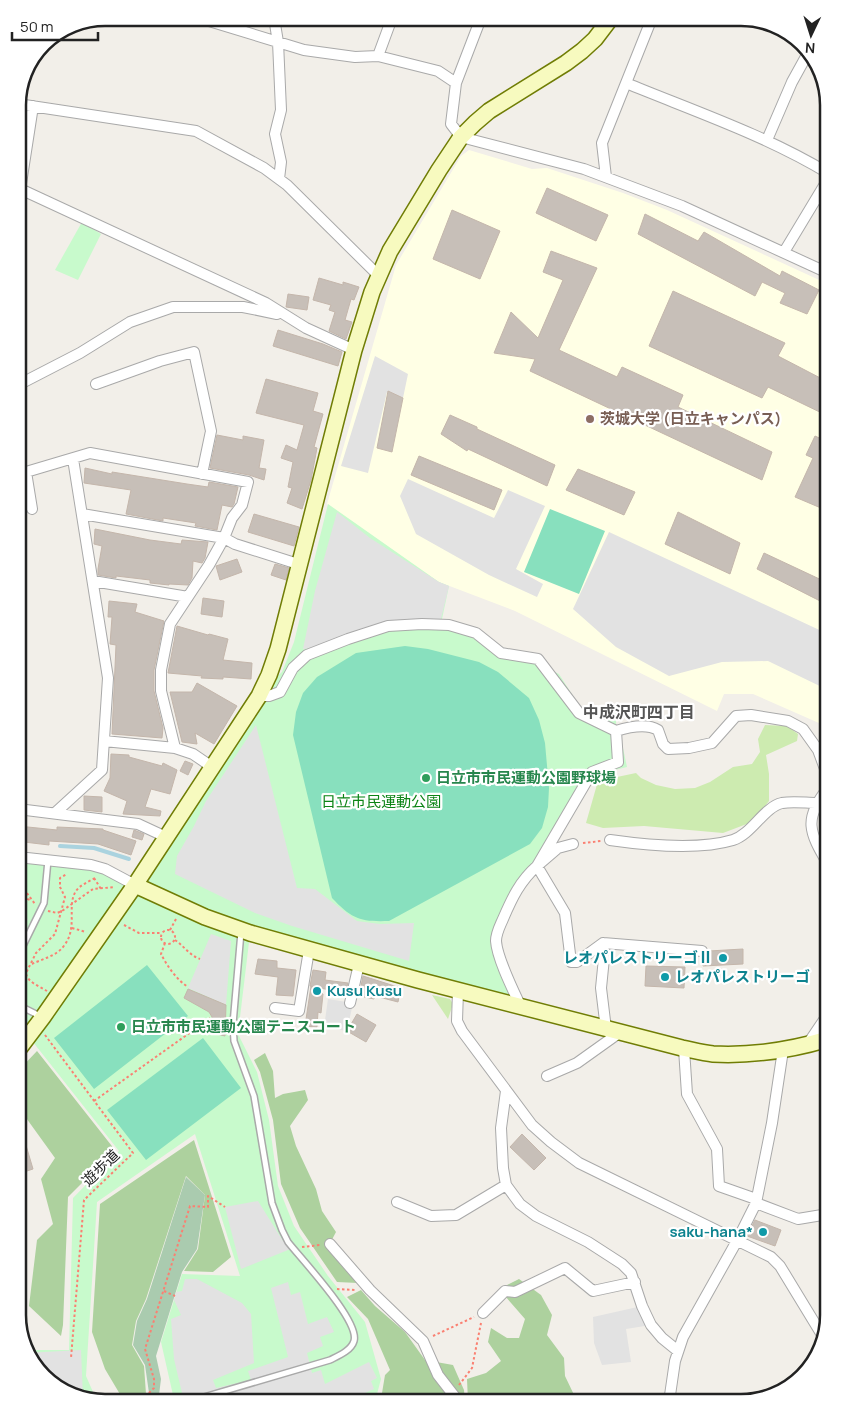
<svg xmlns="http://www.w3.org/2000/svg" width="846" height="1420" font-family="Manrope,'Noto Sans JP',sans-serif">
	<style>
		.education { fill: #ffffe5 }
		.grass { fill: #cdebb0 }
		.forest { fill: #add19e }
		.cemetery { fill: #aacbaf }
		.park { fill: #c8facc }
		.pitch { fill: #88e0be }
		.parking { fill: #e2e2e2 }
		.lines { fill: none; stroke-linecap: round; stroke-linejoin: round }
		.stream { stroke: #aad3df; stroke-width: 4 }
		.building { fill: #c7bfb8; stroke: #c4b6ab }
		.lane-casing { stroke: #a9a9a9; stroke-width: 8 }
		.street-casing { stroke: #a9a9a9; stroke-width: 12 }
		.secondary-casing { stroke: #707d05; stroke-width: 18 }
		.path { stroke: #fa8072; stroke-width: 2; stroke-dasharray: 2.5 2.5; stroke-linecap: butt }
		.lane { stroke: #fff; stroke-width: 5 }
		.street { stroke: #fff; stroke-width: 10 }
		.secondary { stroke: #f7fabf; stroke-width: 15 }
		.education-dot { fill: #8d6e63; stroke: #fff; stroke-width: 2 }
		.leisure-dot { fill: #2e9e5b; stroke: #fff; stroke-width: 2 }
		.culture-dot { fill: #0f9aa8; stroke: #fff; stroke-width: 2 }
		.labels { text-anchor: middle; stroke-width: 4.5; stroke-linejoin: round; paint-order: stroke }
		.education-label { font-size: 15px; font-weight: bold; fill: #785e54; stroke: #fff; text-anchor: start }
		.leisure-label { font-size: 15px; font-weight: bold; fill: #27864d; stroke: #fff; text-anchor: start }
		.park-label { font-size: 15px; fill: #0c8416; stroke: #fff }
		.culture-label { font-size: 15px; font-weight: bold; fill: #0d838f; stroke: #fff; text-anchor: end }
		.street-label { font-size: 15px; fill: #222; stroke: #fff }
		.neighbourhood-label { font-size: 16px; font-weight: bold; fill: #555; stroke: #fff }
		.rim { fill: none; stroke: #222; stroke-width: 2.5 }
	</style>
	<rect width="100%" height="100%" fill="#f2efe9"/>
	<path class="education" d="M469,150L532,169L547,168L623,193L667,210L828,284V727L753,694H724L717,711L515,611L439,582L370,538L327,504L396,265L461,156Z"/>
	<path class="grass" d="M765,725L787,726L798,734L797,741L766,755L769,774V801L752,822L723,833L644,826L603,828L586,823L598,781L636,773L641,778L656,785L675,789L695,788L710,782L733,767L752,764L760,752L758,739Z
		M432,995L450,999L453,1004L448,1019Z"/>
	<path class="forest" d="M37,1051L115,1150L68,1197L63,1325L61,1336L29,1306L37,1240L53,1224L41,1179L55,1158L24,1115L18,1110V1071Z
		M265,1053L273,1071L275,1098L283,1094L305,1090L308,1100L290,1126L296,1146L316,1189L322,1211L336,1232L327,1249L358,1283L337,1282L300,1228L281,1184L273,1120L260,1072L254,1060Z
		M194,1140L231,1257L213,1272L184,1271L198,1249L205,1195L186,1176L146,1299L136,1321L132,1345L144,1366L146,1394L121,1396L105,1369L92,1332L100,1204Z
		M18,1233H26L18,1260Z
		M519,1279L541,1295L552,1315L547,1335L564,1358L565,1376L576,1399V1402H468L467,1379L486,1373L501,1361L488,1342L491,1328L507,1338H519L525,1319L499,1289Z
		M361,1290L375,1306L405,1332L425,1360L453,1365L464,1390L465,1402H378L381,1399L385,1375L390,1370L368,1319L347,1297Z"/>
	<path class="cemetery" d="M186,1177L205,1195L197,1249L182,1272L156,1356L161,1379L159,1395L149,1393L145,1365L133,1345L137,1321L147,1299Z"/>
	<path class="park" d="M82,222L101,234L78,280L55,270Z
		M328,504L439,582L449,586L442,619L448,627L520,655L559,674L585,715L616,713V731L620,734L627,767L594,775L520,886L496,943L517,1006L250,934L238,1034L257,1072L269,1120L278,1186L294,1226L328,1276L365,1322L381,1379L377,1394L371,1402H150L149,1399L173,1395L161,1342L182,1274L240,1276L195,1134L97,1202L86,1376L97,1401L57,1388L26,1353V1350H69L73,1198L119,1151L29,1037L18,1050V857L91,865L135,885L264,688L282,672L294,642Z"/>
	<path class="pitch" d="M550,509L605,531L579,594L524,572Z
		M405,646L428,649L479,662L498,672L529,698L539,720L545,743L549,788L548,807L542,828L530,844L389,921C360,922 352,919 332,898L293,735L296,712L303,693L317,677L356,653Z
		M147,965L188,1016L94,1089L54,1038Z
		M203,1038L241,1088L146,1160L107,1110Z"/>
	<path class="parking" d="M375,356L408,374L403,398L387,392L368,473L341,466Z
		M408,479L494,518L508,490L545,506L516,569L543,584L537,597L489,575L416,534L400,496Z
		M337,512L370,538L439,582L449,586L441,619L390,622L352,632L316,648L303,649L315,591Z
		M609,532L828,634V690L768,661L722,662L669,676L616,647L573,609Z
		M256,725L297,888L315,889L357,921L380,924L414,923L409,961L292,926L255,913L175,874L177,856L194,826L206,801Z
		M18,914L28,919L18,940Z
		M211,934L231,941L226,1005L188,988Z
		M328,999L353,1003L347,1031L324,1027Z
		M258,1201L283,1241L287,1239L293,1248L241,1269L225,1207Z
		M185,1279H197L242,1303L251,1314L254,1363L213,1380L216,1388L251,1380L248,1371L288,1357L271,1288L288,1282L291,1295L300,1292L308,1324L327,1317L334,1332L320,1337L323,1346L307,1353L312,1373L321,1370L325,1384L369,1362L377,1378L371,1381L374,1389L354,1398L355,1402H188L182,1393L174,1359L171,1319L181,1315L174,1300L176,1292L182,1291Z
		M642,1306L651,1325L626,1329L631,1362L602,1365L594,1343L593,1317Z
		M81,1350L83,1397L57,1388L26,1353Z"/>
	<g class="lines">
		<path class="stream" d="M60,846L94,848L129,859"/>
	</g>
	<path class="building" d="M547,188L608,215L596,241L536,213Z
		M452,210L500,231L480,279L433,259Z
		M645,214L698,241L704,232L780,276L782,271L819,290L807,314L780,303L785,293L762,282L755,296L638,234Z
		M551,251L597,268L559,350L617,377L622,367L683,395L678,407L772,452L762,480L530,371L535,359L494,353L511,312L538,338L563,280L543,272Z
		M319,278L343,285V282L359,287L354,300L351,299L345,320L352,322L346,339L329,331L335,312L329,310L331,305L313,300Z
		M673,291L785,343L778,356L828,382V416L768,387L762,398L649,346Z
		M288,294L309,297L307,310L286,307Z
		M278,330L323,344L342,352L338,366L273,346Z
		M266,379L318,393L313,411L323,414L314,447L317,448L311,480L302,509L287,503L292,488L288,487L293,462L281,458L286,445L297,450L304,425L256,413Z
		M388,391L403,398L392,452L377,448Z
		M450,415L477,427V429L555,465L547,486L468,449L467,451L441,434Z
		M217,435L243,440V436L264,440L259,468L266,469L264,480L249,475L210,468Z
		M815,436L828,442V511L795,497L813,458L806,455Z
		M419,456L502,490L494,510L411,475Z
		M85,468L112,474V472L187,484L208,487L209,482L238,487L234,504L232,507L222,505L217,530L195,526L196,523L163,518V521L126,514L131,490L84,483Z
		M578,469L635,492L624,515L566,490Z
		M678,512L740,543L730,574L665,544Z
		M254,514L299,527L294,546L248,532Z
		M95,529L150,540L181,544L182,540L208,542L205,558L202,563L193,561L192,578L188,585L169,584V585L150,583V580L116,576V578L98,575V569L102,546L94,544Z
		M764,553L828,583V605L757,569Z
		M237,559L242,572L220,580L216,566Z
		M275,564L289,568L286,580L271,575Z
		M203,598L224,601L222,617L201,614Z
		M109,601L137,604L135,612L164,621L154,670V691L163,728L162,738L112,734L116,645L110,644L112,617H108Z
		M177,626L208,635L209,634L228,639L223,660L252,663L251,679L223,677V679L201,678L202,676L168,673Z
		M197,683L237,706L214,744L195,733L197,744L182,742L170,692H192Z
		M111,754L129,755V757L162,766L163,763L177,770L170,794L151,789L145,807L161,811L160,816L123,814L127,801L104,791L110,778Z
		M185,761L193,764L188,775L180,771Z
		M84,796L102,797V812L84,810Z
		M18,826L57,830V827L103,829V830L136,841L131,855L98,844L49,841V845L24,842L18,840Z
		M134,830L144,834L142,840L132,837Z
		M743,949V964L703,966L702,958L707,955L709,951Z
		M258,959L277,961V968L296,970L293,996L276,995L278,977L255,974Z
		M646,966L685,967L684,988L645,986Z
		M313,970L326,972L325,980L348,983L345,993L310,986Z
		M363,976L401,988L398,1002L375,996L374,999L359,996Z
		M311,986L323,994L321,1013L318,1012L317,1027L305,1026Z
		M188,989L226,1005L225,1036L213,1033L212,1017L209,1012L184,998Z
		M357,1014L376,1025L366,1042L347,1031Z
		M20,1125L33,1169L18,1174V1126Z
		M522,1134L546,1158L534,1170L510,1147Z
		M755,1220L781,1230L775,1246L747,1236Z"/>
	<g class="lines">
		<defs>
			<path id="lane" d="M18,956L44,903L48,860
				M18,1005L40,1016
				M187,1402L330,1360C338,1356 351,1351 354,1341C360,1321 302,1260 288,1242L282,1230L272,1203L254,1096L234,1041L233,1024L241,932"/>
			<path id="street" d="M207,18L209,21L304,50L355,57L378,56L438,71L456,83L451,124L461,137L584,169L682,206L828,273
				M274,18L278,42L281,110L275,134L281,162L279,179
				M378,56L392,18
				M456,83L481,18
				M626,83L652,18
				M18,104L196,131L264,168L287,185L378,275
				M767,140L792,82L808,53
				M606,177L602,143L626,83C694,111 765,135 828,173
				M18,188L266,303L306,328L354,350
				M18,194L20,190L33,106
				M784,252L828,179
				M96,384L160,361L194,352L211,431L202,474
				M18,385L80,353L130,322L173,307H243L277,314
				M32,509L26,472L90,453L248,482L242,505L232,518L224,538L209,565L170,624L161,670V691L175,748
				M82,514L224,538L235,544L298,564
				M93,581L188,597
				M259,696H269L280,692L293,668L307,655L348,639L388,626L422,624L449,625L476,633L501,653L538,659L579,713L616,731C629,727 646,723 658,730L663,744L668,749L689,748L712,743L736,716L751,715L788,721L803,729L818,750L828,777
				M104,741L175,748L193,754L212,767
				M18,809L138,824L166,837
				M55,813L102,770L108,678L73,459
				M610,840C645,845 700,850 733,840C752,834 764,807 782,803C793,801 806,803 817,803
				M573,844L558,848L537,866L565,913L571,962H577L603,943L604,958L601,988L606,1029
				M18,857L91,865L105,869L135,885
				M828,864C809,832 803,819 828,788
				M603,943L702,951
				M458,991L457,1021L462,1031L532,1125L551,1142L579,1163L771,1257L780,1266L822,1335
				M350,1003L359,964
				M521,1007C513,990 497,958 496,941C496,933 500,926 503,919C512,898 520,881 537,866L592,772L618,762L616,731
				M275,1008L299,1011L309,950
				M807,1045L828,1014
				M684,1049L687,1094L717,1149L719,1186L756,1199
				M547,1076L577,1063L619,1033
				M506,1091L501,1128L503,1168L506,1185L520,1204L536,1216L588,1242L622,1264L631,1273L642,1306L651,1325L662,1338L678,1351
				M397,1202L431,1216L456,1215L506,1185
				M756,1203L798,1219L828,1214
				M330,1244L370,1290L423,1341L438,1375L459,1402
				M483,1313L505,1291L515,1292L565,1268L593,1291L635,1282
				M669,1402L675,1361L683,1337L738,1239L756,1203L772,1123L783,1050"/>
			<path id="secondary" d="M135,885L205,917L250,933L418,980L682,1048C692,1050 703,1053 713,1054C752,1056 791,1050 828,1039
				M18,1050L43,1017L135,885L259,696L269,675L278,649L354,350L372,292L390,251L439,170L461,137L475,123L489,111L566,63L582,51L595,39L611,18"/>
		</defs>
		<use href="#lane" class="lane-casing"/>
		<use href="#street" class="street-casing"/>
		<use href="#secondary" class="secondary-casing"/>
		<path class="path" d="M583,843L601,841
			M94,878L101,889
			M18,881L35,904
			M18,895L30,900
			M48,911L57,913L62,911L93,889L115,887
			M124,925L139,933H162
			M72,928L86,932
			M161 937a7 7 0 1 1 14 0a7 7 0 1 1-14 0Z
			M170,930L176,919
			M175,940C184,946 189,955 200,959
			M165,943L161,954C167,966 177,980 188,987
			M32,964C42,959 56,956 63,947C79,928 66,906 76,891C80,885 88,882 95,878
			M47,991C39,986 27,982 26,973L36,953L55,934L65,897L60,887V878L67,874
			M45,1035L133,1153L84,1200L71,1358
			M94,1101L212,1017
			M302,1247L320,1245
			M337,1289L355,1290
			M164,1291L175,1296
			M433,1336L474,1317
			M459,1385L472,1368L481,1323
			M145,1400L180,1399
			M145,1402C144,1397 150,1392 154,1388V1379L145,1349L190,1206L208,1207V1196L225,1207"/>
		<use href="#lane" class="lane"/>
		<use href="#street" class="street"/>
		<use href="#secondary" class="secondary"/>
	</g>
	<circle class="education-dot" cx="590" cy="419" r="5"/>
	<g class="leisure-dot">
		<circle cx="426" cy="778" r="5"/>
		<circle cx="121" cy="1027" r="5"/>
	</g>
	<g class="culture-dot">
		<circle cx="723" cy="958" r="5"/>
		<circle cx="665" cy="977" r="5"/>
		<circle cx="317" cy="991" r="5"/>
		<circle cx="763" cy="1232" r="5"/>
	</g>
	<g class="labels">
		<g class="education-label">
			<text x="600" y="424">茨城大学 (日立キャンパス)</text>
		</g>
		<g class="leisure-label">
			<text x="436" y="783">日立市市民運動公園野球場</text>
			<text x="131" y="1032">日立市市民運動公園テニスコート</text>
		</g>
		<g class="park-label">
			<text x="381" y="807">日立市民運動公園</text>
		</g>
		<g class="culture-label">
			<text x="713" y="963">レオパレストリーゴⅡ</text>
			<text x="675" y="982" text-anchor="start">レオパレストリーゴ</text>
			<text x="327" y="996" text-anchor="start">Kusu Kusu</text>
			<text x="753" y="1237">saku-hana*</text>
		</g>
		<g class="street-label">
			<text transform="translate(101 1168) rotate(-44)" y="5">遊歩道</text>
		</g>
		<g class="neighbourhood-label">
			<text x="639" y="718">中成沢町四丁目</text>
		</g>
	</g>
	<path d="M0 0H846V1420H0ZM105 26H741A79 79 0 0 1 820 105V1315A79 79 0 0 1 741 1394H105A79 79 0 0 1 26 1315V105A79 79 0 0 1 105 26Z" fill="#fff" fill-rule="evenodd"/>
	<path class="rim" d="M105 26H741A79 79 0 0 1 820 105V1315A79 79 0 0 1 741 1394H105A79 79 0 0 1 26 1315V105A79 79 0 0 1 105 26Z"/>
	<g transform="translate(811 35) rotate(184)" stroke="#ffffff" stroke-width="4" paint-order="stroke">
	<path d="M0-4L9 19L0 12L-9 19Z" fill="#222222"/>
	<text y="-8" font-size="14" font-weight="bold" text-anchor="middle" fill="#222222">N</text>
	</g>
	<path d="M12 32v8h86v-8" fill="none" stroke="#222222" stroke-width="2.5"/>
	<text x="20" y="32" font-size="15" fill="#222222" stroke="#ffffff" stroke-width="4" paint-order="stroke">50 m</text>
</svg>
